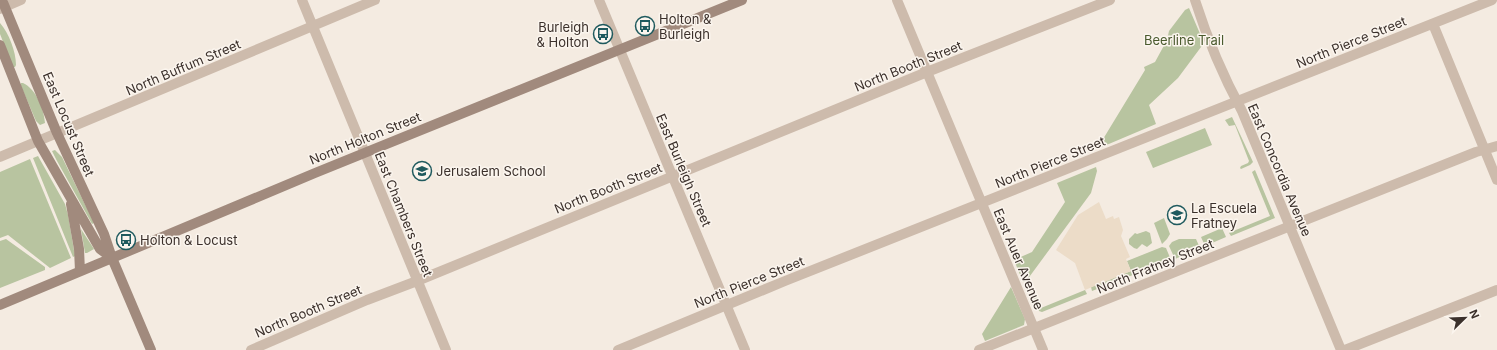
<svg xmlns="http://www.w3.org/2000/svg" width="1497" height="350" font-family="Inter,sans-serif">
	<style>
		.green { fill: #b8c4a0 }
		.plaza { fill: #ecdcc8 }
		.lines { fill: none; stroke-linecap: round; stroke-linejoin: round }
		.minor { stroke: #cdbbac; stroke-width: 10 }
		.tertiary { stroke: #cdbbac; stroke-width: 10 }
		.secondary { stroke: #a18a7d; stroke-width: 10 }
		.labels { text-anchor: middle; stroke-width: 3; stroke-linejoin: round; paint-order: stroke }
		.poi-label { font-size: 13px; fill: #3b302b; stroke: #fbf5ee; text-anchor: start }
		.park-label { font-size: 13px; fill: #4a5a2e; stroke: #fbf5ee }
		.street-label { font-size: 13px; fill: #3b302b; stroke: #fbf5ee }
	</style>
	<rect width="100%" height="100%" fill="#f4ebe1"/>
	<path class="green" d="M1189,8L1204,43L1178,78L1149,105L1156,124L1097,149L1145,70L1144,67L1155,62L1167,40L1169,31L1185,10Z
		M0,23C9,33 16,52 16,65L15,67H13L0,34Z
		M21,83H23C36,89 44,109 45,123L40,125L36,121L21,86Z
		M1232,117L1253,162L1250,165L1241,169L1240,168L1241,166L1248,163L1249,161L1235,125L1229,126L1225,120Z
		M1205,128L1212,145L1153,168L1146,152Z
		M55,150L62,157L94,223L92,224L57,161L52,151Z
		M38,156L65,204L68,215L75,256L73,257L33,158Z
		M30,159L71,258L50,268L8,235L0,238V172Z
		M1096,167L1097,171L1091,193L1027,280L1031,284L1041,308L1085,290L1087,294L1042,312L1039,311L1027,281L1023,282L1014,260L1032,252L1065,202L1057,183Z
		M1255,170L1275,218L1231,236L1229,233L1231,232L1270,216L1252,172Z
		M1164,218L1170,234L1167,239L1162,244L1154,223Z
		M1222,228L1226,237L1205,246L1201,237Z
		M81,229L94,249L87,253H85Z
		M1146,231L1150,233L1152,243L1147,247L1142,244L1137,249L1134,248L1129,244V239L1135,233L1137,234Z
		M6,239L45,267V270L0,288V241Z
		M1179,239H1196L1200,248L1175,259L1169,246L1172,242Z
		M1162,247L1166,248L1171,260L1092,291L1091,287L1131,271L1127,261Z
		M1011,287L1025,319L1024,325L985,341L982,334Z"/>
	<path class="plaza" d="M1099,202L1106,219L1113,216L1114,219L1119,217L1123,230L1121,236L1130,257L1126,259L1131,271L1085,290L1075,263L1056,250L1078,215Z"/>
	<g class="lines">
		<path class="minor" d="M302,0L446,350
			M897,0L1043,350
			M1195,0C1207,38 1223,76 1242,111L1341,350
			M0,9L21,0
			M1433,24L1497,180
			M0,157L375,0
			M251,350L367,300L417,281L927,72L1110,0
			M618,350L785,281L1492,0
			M979,350L1476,152L1497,146
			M1345,350L1497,290"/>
		<path class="tertiary" d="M599,0L745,350"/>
		<path class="secondary" d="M2,0L57,133L104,234L112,258L151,350
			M0,45L38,141L100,249L112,258
			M71,204L79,249L80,271
			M0,305L315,173L742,0"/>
	</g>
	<defs>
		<symbol id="bus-ring" viewBox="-11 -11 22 22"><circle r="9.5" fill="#fbf5ee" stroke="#1f5a5e" stroke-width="1.5"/><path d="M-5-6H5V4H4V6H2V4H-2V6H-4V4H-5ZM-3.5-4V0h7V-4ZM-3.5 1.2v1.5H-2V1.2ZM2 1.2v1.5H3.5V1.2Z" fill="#1f5a5e"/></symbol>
		<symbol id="school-ring" viewBox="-11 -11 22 22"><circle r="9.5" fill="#fbf5ee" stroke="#1f5a5e" stroke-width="1.5"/><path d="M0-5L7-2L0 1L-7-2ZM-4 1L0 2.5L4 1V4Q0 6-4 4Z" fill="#1f5a5e"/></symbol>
	</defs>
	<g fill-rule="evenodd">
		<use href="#bus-ring" x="634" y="15" width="22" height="22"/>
		<use href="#bus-ring" x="592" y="23" width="22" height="22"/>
		<use href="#school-ring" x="411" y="160" width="22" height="22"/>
		<use href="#school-ring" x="1166" y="204" width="22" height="22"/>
		<use href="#bus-ring" x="115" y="229" width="22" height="22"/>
	</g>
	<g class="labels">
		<g class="poi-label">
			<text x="659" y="24">Holton &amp;<tspan x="659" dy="15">Burleigh</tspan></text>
			<text x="589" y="32" text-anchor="end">Burleigh<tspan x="589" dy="15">&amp; Holton</tspan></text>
			<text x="436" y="176">Jerusalem School</text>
			<text x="1191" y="213">La Escuela<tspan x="1191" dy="15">Fratney</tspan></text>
			<text x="140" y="245">Holton &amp; Locust</text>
		</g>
		<g class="park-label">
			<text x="1184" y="45">Beerline Trail</text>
		</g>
		<g class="street-label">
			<text transform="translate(1351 42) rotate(-22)" y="5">North Pierce Street</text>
			<text transform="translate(908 66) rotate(-22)" y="5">North Booth Street</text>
			<text transform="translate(183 67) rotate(-23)" y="5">North Buffum Street</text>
			<text transform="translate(69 124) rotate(67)" y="5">East Locust Street</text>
			<text transform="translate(365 138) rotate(-22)" y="5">North Holton Street</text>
			<text transform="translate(1050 162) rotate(-22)" y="5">North Pierce Street</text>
			<text transform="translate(684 170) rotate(67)" y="5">East Burleigh Street</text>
			<text transform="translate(1280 170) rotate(67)" y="5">East Concordia Avenue</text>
			<text transform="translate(608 188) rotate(-22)" y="5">North Booth Street</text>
			<text transform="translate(404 214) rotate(68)" y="5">East Chambers Street</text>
			<text transform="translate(1019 259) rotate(67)" y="5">East Auer Avenue</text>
			<text transform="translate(1155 266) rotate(-22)" y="5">North Fratney Street</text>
			<text transform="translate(749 282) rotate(-22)" y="5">North Pierce Street</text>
			<text transform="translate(308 311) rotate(-23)" y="5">North Booth Street</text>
		</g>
	</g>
	<g transform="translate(1465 318) rotate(67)" stroke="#fbf5ee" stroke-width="3" paint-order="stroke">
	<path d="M0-3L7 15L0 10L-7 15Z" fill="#3b302b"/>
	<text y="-6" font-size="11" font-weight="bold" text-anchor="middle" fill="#3b302b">N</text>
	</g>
</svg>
